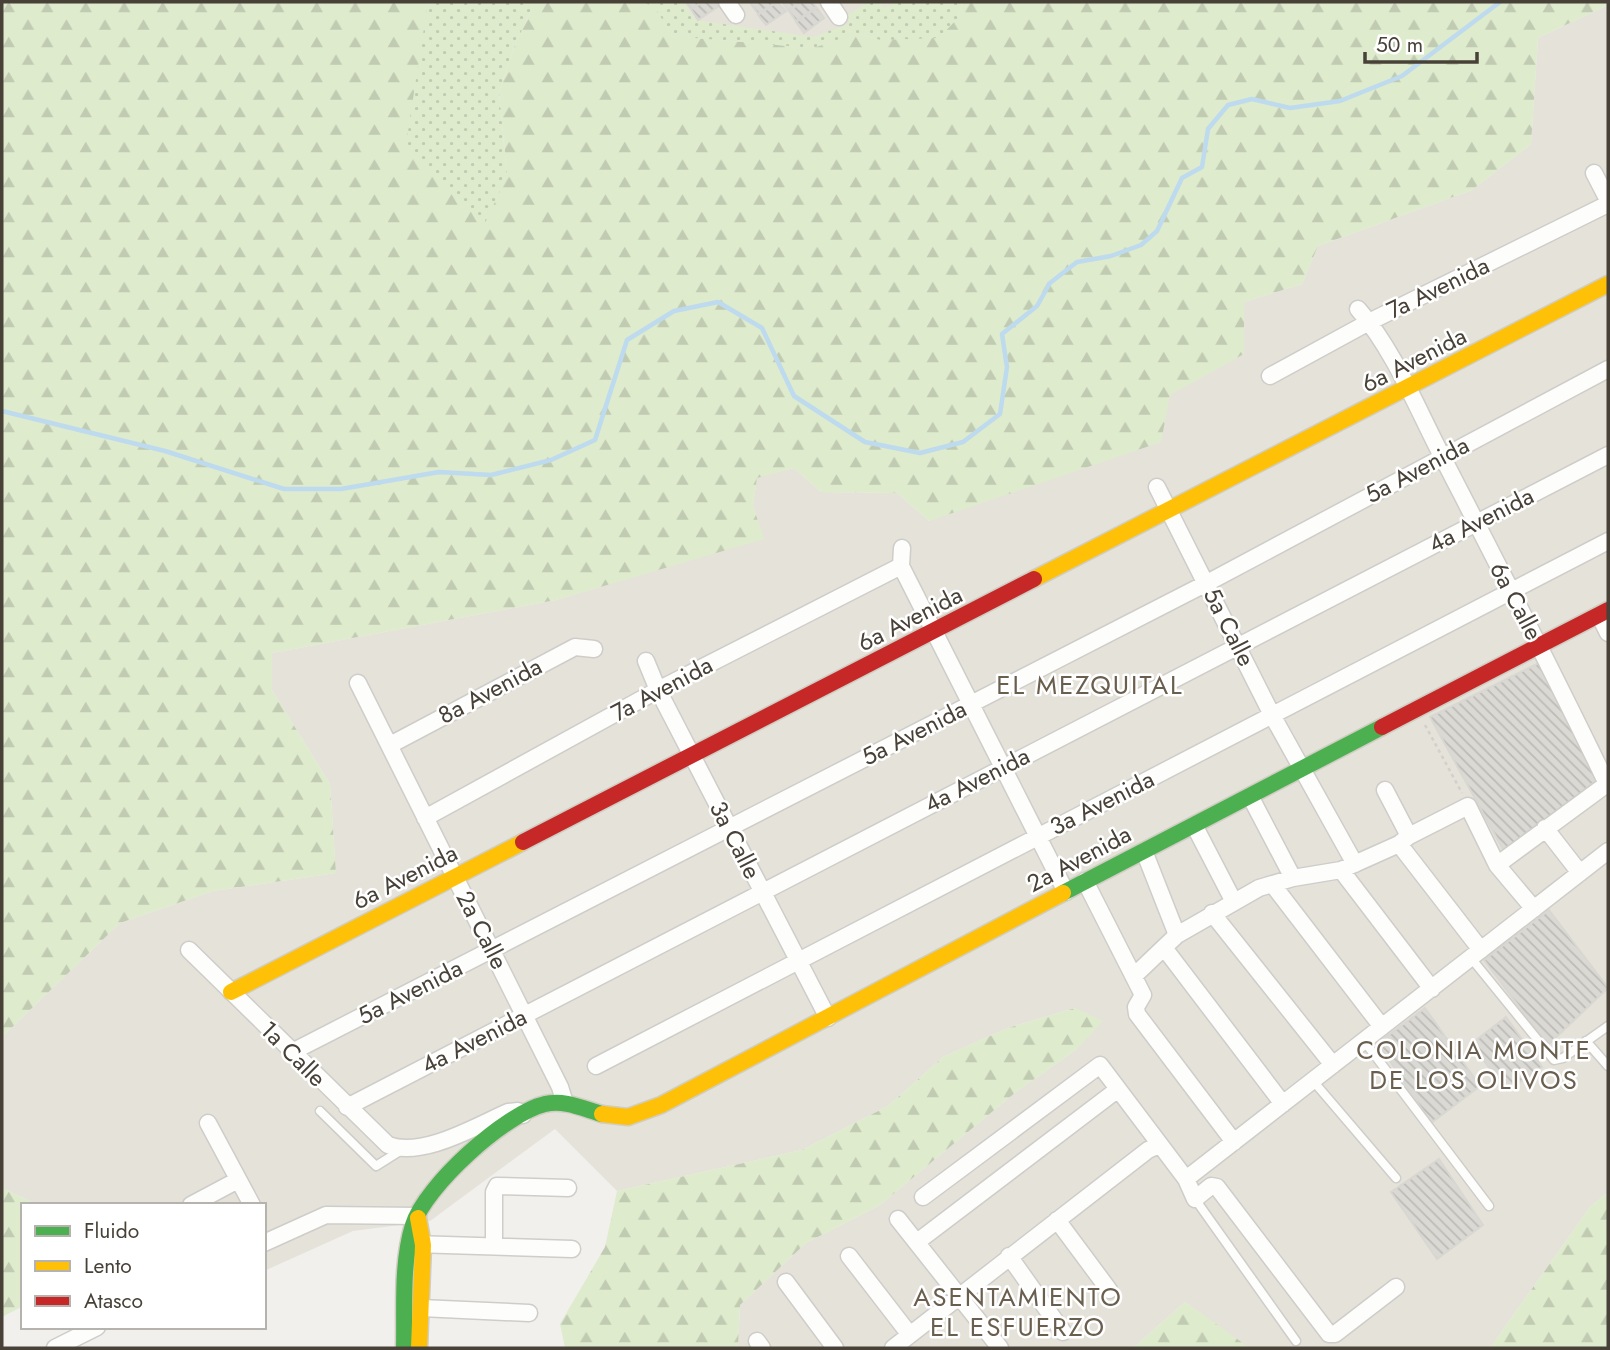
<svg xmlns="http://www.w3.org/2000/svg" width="1610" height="1350" font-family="Jost,sans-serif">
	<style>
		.residential { fill: #e5e2d9 }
		.forest { fill: url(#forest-firs) }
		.park { fill: url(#park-dots) }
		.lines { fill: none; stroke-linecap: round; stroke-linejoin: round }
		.stream { stroke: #bddaee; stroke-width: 4.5 }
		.building { fill: url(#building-back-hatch); stroke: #d9d7d2; stroke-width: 2 }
		.lane-casing { stroke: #cfcdc9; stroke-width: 11 }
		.street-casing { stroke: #cfcdc9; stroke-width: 19 }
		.fast-casing { stroke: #d0cdc3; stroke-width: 19 }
		.slow-casing { stroke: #d0cdc3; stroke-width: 19 }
		.jam-casing { stroke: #d0cdc3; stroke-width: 19 }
		.path { stroke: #d1d0cb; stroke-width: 2.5; stroke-dasharray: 3.5 3.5; stroke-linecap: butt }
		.lane { stroke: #fdfdfc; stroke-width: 8 }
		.street { stroke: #fdfdfc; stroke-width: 16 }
		.fast { stroke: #4caf50; stroke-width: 16 }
		.slow { stroke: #ffc107; stroke-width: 16 }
		.jam { stroke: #c62828; stroke-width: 16 }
		.labels { text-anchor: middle; stroke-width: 5; stroke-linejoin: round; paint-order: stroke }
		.street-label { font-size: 24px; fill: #484137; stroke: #fff }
		.neighbourhood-label { font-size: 26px; letter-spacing: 2px; fill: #6a5f4f; stroke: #fff }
	</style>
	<defs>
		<pattern id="forest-firs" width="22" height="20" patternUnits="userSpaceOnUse" patternTransform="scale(1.75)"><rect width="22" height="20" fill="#deebcd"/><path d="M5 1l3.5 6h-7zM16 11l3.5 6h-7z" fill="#c0cbb1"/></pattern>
		<pattern id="park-dots" width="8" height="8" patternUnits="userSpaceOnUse" patternTransform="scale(1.75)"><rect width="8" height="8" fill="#deebcd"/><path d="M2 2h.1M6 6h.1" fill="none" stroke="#c0cbb1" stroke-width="1.8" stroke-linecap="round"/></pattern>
		<pattern id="building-back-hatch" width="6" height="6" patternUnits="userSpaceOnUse" patternTransform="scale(1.75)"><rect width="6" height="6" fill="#dbd9d4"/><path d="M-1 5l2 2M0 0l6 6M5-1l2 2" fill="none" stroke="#bdbbb7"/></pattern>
	</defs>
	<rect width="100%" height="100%" fill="#f1f0ec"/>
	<path class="residential" d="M643,2H962L813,48L671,36L656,8Z
		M1608,5V1192L1590,1207L1490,1348H1247L1185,1302L1133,1348H738L740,1305L806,1243L880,1205L1016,1092L1077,1049L1075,1008L1008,1028L943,1057L888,1106L802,1150L617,1191L555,1129L430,1221L353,1231L264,1271V1205H38L2,1188V1037L120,923L213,891L336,873L330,784L272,690V653L556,600L763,538L753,506L757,477L794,468L821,492L897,493L929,521L1244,354V302L1302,284L1318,246L1472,190L1531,144L1538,38Z"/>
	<path class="forest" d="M2,2H428L426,27L507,176L499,92L514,47L535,2H643L656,8L671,36L813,48L857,33L880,40L958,18L962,2H1608V5L1538,38L1531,144L1472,190L1318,246L1302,284L1244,302V354L1170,395L1161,442L929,521L897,493L821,492L794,468L757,478L753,506L764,539L556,600L272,653V690L330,784L336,873L213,891L120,923L2,1037Z
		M1075,1008L1103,1021L1077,1049L1016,1092L880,1205L806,1243L740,1305L738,1348H565L560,1324L605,1247L617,1191L802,1150L888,1106L943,1057L1008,1028Z
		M2,1188L38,1205H23V1306L2,1317Z
		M1608,1192V1348H1490L1590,1207Z
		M1185,1302L1247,1346V1348H1133Z"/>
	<path class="park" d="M428,2H535L514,47L499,92L507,176L485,223L406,144Z
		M643,2H683L696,20L813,37L850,23L846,16L868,2H879L884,8L898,2H962L958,18L939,38L880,40L857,33L813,48L671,36L656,8Z"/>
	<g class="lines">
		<path class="stream" d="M2,411L165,451L284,489H341L439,472L491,475L551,460L595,440L627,340L674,311L718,302L762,328L794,396L865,442L920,453L963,442L1000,414L1007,367L1002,334L1037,306L1050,283L1077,262L1111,256L1141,245L1157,231L1182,178L1202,167L1208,129L1228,105L1252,99L1290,108L1340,101L1402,76L1500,2"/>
	</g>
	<path class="building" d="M686,2H702L691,9Z
		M703,2H716L719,6L698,20L691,9Z
		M753,2H776L758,14L751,4Z
		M777,2L786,11L766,25L758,15Z
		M782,2H800L788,10Z
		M802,2H812L816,7L796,21L789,11Z
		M817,8L824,18L804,33L796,22Z
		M1539,663L1597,780L1505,853L1430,717Z
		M1549,910L1608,988L1548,1045L1484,960Z
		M1425,1008L1480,1086L1431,1123L1378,1043Z
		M1506,1017L1542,1067L1507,1091L1471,1044Z
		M1439,1159L1483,1225L1437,1259L1391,1192Z"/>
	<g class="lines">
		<defs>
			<path id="lane" d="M1471,958L1554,1060L1563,1058L1608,1026
				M1364,1041L1489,1206
				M1586,1041L1608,1066
				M1314,1082L1396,1178
				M320,1111L376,1166L403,1149
				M1195,1199L1296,1341"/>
			<path id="street" d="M727,2L736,15
				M829,2L839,17
				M1594,173L1608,200
				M1358,309C1395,351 1418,411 1445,462C1500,569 1556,677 1608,786
				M1270,376L1369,322L1608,204
				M1157,487L1272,715L1355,864
				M902,548L901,566L1066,892
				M1599,615L1608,633
				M646,661L658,690L828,1018
				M358,683L560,1087L565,1103
				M390,745L575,647L594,649
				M1385,790L1409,836
				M1250,796L1293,878
				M425,818L658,690L901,566
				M1194,825L1234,902
				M1545,828L1580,873
				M1399,844L1481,950
				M1144,851L1177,935
				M1497,865L1607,784
				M1341,870L1432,989
				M1085,881L1143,995L1136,1007L1137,1014L1234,1142
				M1273,885L1382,1027
				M1212,913L1333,1065
				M1165,949L1283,1104
				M189,950L388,1145C423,1158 476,1126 508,1112L518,1111L523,1115
				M1134,976L1177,935L1259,888L1293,878L1341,870L1399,844L1409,836L1468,806L1497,865L1534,909
				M292,1052L1207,583L1608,369
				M596,1066L1608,541
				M347,1107L1608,455
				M208,1123L252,1205
				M1186,1179L1608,851
				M923,1197L1100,1065L1186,1179L1195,1199L1211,1186L1217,1187L1329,1334H1335L1396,1287
				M191,1205L238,1180
				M898,1219L1000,1348
				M1057,1220L1109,1290
				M917,1242L1117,1090
				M264,1243L326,1215L418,1216
				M414,1244L572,1249
				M494,1245V1192L497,1186L568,1188
				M849,1256L910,1335
				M1009,1256L1063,1332
				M786,1282L835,1348
				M421,1308L529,1313
				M757,1341L762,1348
				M55,1348L97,1327
				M893,1348L1148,1150L1159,1145"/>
			<path id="fast" d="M1063,893L1382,727
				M404,1348C405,1307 401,1265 413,1225C425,1186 506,1113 545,1104C564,1099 584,1109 602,1114"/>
			<path id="slow" d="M1034,579L1608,284
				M231,992L523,842
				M602,1114L628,1117L661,1105L1063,893
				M418,1218L423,1245L419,1348"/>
			<path id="jam" d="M1382,727L1608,610
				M523,842L1034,579"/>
		</defs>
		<use href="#lane" class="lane-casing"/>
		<use href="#street" class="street-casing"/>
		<use href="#fast" class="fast-casing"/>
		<use href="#slow" class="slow-casing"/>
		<use href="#jam" class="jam-casing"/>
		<path class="path" d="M1425,725L1462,793"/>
		<use href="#lane" class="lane"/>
		<use href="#street" class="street"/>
		<use href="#fast" class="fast"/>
		<use href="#slow" class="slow"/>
		<use href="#jam" class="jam"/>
	</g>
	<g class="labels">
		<g class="street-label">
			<text transform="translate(1438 288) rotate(-26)" y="8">7a Avenida</text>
			<text transform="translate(1414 360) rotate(-27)" y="8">6a Avenida</text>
			<text transform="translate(1417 470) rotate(-28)" y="8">5a Avenida</text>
			<text transform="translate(1481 520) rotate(-27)" y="8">4a Avenida</text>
			<text transform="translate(1516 601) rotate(62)" y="8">6a Calle</text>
			<text transform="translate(910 619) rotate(-27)" y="8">6a Avenida</text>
			<text transform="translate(1229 627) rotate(63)" y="8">5a Calle</text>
			<text transform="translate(662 689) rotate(-28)" y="8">7a Avenida</text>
			<text transform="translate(490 691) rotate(-28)" y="8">8a Avenida</text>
			<text transform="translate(914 733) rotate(-27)" y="8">5a Avenida</text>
			<text transform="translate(977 780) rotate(-27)" y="8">4a Avenida</text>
			<text transform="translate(1102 803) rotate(-27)" y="8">3a Avenida</text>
			<text transform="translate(735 840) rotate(63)" y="8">3a Calle</text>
			<text transform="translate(1079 859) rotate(-28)" y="8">2a Avenida</text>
			<text transform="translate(405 877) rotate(-27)" y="8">6a Avenida</text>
			<text transform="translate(482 930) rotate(63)" y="8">2a Calle</text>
			<text transform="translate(410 992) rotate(-27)" y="8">5a Avenida</text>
			<text transform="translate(474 1041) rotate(-27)" y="8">4a Avenida</text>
			<text transform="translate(293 1054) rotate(45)" y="8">1a Calle</text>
		</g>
		<g class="neighbourhood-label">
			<text x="1090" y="694">EL MEZQUITAL</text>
			<text x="1474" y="1059">COLONIA MONTE<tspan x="1474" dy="30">DE LOS OLIVOS</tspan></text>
			<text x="1018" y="1306">ASENTAMIENTO<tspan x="1018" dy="30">EL ESFUERZO</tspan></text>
		</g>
	</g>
	<rect width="1610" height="1350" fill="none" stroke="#484137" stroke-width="7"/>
	<rect x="21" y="1203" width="245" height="126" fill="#ffffff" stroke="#b6b3af" stroke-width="2"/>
	<rect x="35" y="1226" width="35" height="10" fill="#4caf50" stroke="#b6b3af" stroke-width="2"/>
	<text x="84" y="1238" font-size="21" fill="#484137">Fluido</text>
	<rect x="35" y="1261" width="35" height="10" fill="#ffc107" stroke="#b6b3af" stroke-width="2"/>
	<text x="84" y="1273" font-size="21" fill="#484137">Lento</text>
	<rect x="35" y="1296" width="35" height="10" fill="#c62828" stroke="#b6b3af" stroke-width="2"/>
	<text x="84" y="1308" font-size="21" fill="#484137">Atasco</text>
	<path d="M1365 52v10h112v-10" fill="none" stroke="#484137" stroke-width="3.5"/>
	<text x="1376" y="52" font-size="21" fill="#484137" stroke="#ffffff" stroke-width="5" paint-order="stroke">50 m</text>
</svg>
